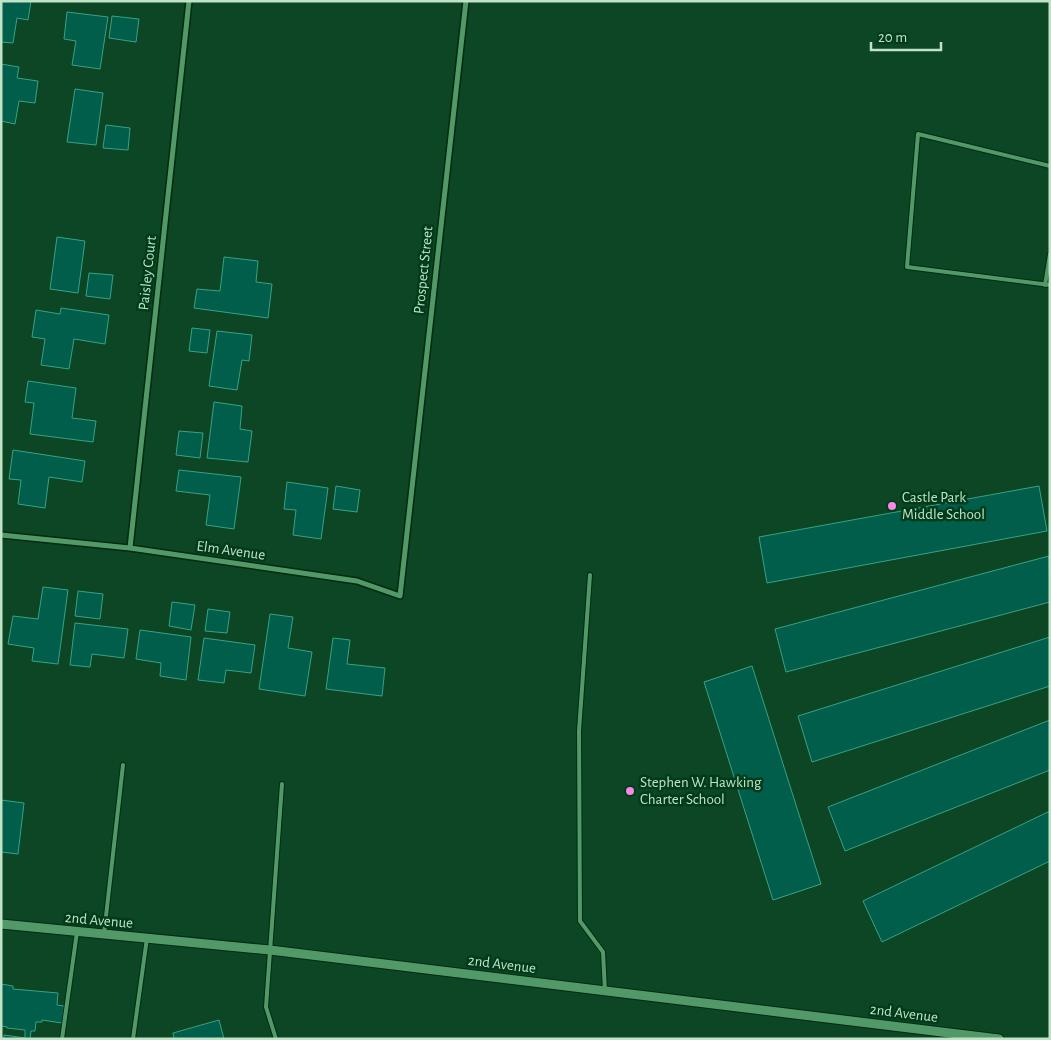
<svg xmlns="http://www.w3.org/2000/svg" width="1051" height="1040" font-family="'Alegreya Sans',sans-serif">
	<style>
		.building { fill: #005e4b; stroke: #39a186 }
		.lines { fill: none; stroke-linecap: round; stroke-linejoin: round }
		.service-casing { stroke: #022a12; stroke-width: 6 }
		.minor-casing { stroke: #022a12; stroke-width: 8 }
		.tertiary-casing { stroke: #022a12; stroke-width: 11 }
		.service { stroke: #529968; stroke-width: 4 }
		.minor { stroke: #529968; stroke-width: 5 }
		.tertiary { stroke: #529968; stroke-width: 9 }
		.poi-dot { fill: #f888e9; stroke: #003c1a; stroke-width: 2 }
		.labels { text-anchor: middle; stroke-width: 5; stroke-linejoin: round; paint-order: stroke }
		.street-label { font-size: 15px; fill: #c0e3c8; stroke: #003c1a }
		.poi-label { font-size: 15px; fill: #c0e3c8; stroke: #003c1a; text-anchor: start }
	</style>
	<rect width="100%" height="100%" fill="#0c4624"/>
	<path class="building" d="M1,1H31L28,20L17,18L13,43L1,42Z
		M67,12L108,17L100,69L72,65L76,41L64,39Z
		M112,16L139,19L136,42L109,38Z
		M1,64L19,67L17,78L38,81L35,103L19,101L15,124L1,121Z
		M75,89L103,93L96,145L67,142Z
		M106,125L130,128L128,150L103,148Z
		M57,237L85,241L78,293L50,289Z
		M224,257L258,261L256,282L272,284L268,318L194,308L197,289L220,291Z
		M89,273L113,275L110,299L86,296Z
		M61,308L109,315L105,344L74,339L69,369L41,365L45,339L32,337L36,310L60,314Z
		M192,328L210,330L207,353L189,351Z
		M217,331L252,335L249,361L242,360L237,390L209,386Z
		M28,381L76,388L72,418L96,421L93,442L30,434L34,403L25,402Z
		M214,402L242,406L240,429L252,431L248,462L207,458Z
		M179,431L203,433L200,458L176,455Z
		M13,450L85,461L82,482L49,477L45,508L18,504L21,480L9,479Z
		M179,470L241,477L234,529L206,525L210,495L176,491Z
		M287,482L328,488L321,539L293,535L296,510L284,509Z
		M336,486L360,490L357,512L333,509Z
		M1039,486L1047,531L767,583L759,537Z
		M1049,556L1050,602L786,672L775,629Z
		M43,587L68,590L58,664L32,661L34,648L8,644L13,616L38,619Z
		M78,591L103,594L100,619L75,616Z
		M172,602L195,605L191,630L169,626Z
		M208,609L230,612L227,633L205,631Z
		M270,614L293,617L288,648L312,652L305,696L259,689Z
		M75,623L128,629L124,658L92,654L90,667L70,665Z
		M140,630L191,637L186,680L160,676L161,663L136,659Z
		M1050,637V686L812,762L798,716Z
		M204,638L255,645L251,673L226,670L224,683L198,680Z
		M333,638L350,640L347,664L385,668L382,696L326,689Z
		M752,666L821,884L773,900L704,682Z
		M1050,720V770L845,851L828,807Z
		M1,800L24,803L18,854L1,852Z
		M1050,811V861L882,942L863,901Z
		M1,984L13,986V989L58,993L57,1005L64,1006L62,1023L42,1020V1022H36L35,1031H31L30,1039H4V1035L25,1038V1030L7,1028V1027L1,1026Z
		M219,1020L224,1039H174L173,1033Z"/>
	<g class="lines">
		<defs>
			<path id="service" d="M1050,166L918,134L907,267L1050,285
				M1045,285L1050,254
				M590,575L579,731L580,921L603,952L605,991
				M104,934L123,765
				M62,1039L77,932
				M133,1039L147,938
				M276,1039L266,1007L282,784"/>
			<path id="minor" d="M1,535L130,548L357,581L400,596L466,1
				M130,548L189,1"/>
			<path id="tertiary" d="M1,924L270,950L999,1039"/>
		</defs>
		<use href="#service" class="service-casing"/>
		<use href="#minor" class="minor-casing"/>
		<use href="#tertiary" class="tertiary-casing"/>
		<use href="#service" class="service"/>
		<use href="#minor" class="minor"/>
		<use href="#tertiary" class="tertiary"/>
	</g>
	<g class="poi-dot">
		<circle cx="892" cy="506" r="5"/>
		<circle cx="630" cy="791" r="5"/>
	</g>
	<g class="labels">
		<g class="street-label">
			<text transform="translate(423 270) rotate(-84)" y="5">Prospect Street</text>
			<text transform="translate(147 273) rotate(-84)" y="5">Paisley Court</text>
			<text transform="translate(231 550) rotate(8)" y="5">Elm Avenue</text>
			<text transform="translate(99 920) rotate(5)" y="5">2nd Avenue</text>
			<text transform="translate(502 964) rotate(7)" y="5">2nd Avenue</text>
			<text transform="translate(904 1013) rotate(7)" y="5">2nd Avenue</text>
		</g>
		<g class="poi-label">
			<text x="902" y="502">Castle Park<tspan x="902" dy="17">Middle School</tspan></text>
			<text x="640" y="787">Stephen W. Hawking<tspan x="640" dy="17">Charter School</tspan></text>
		</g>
	</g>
	<rect width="1051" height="1040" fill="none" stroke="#c0e3c8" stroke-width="5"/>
	<path d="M871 42v8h70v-8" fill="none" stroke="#c0e3c8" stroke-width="2.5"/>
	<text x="878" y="42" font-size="15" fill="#c0e3c8" stroke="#003c1a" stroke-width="4" paint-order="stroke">20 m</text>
</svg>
